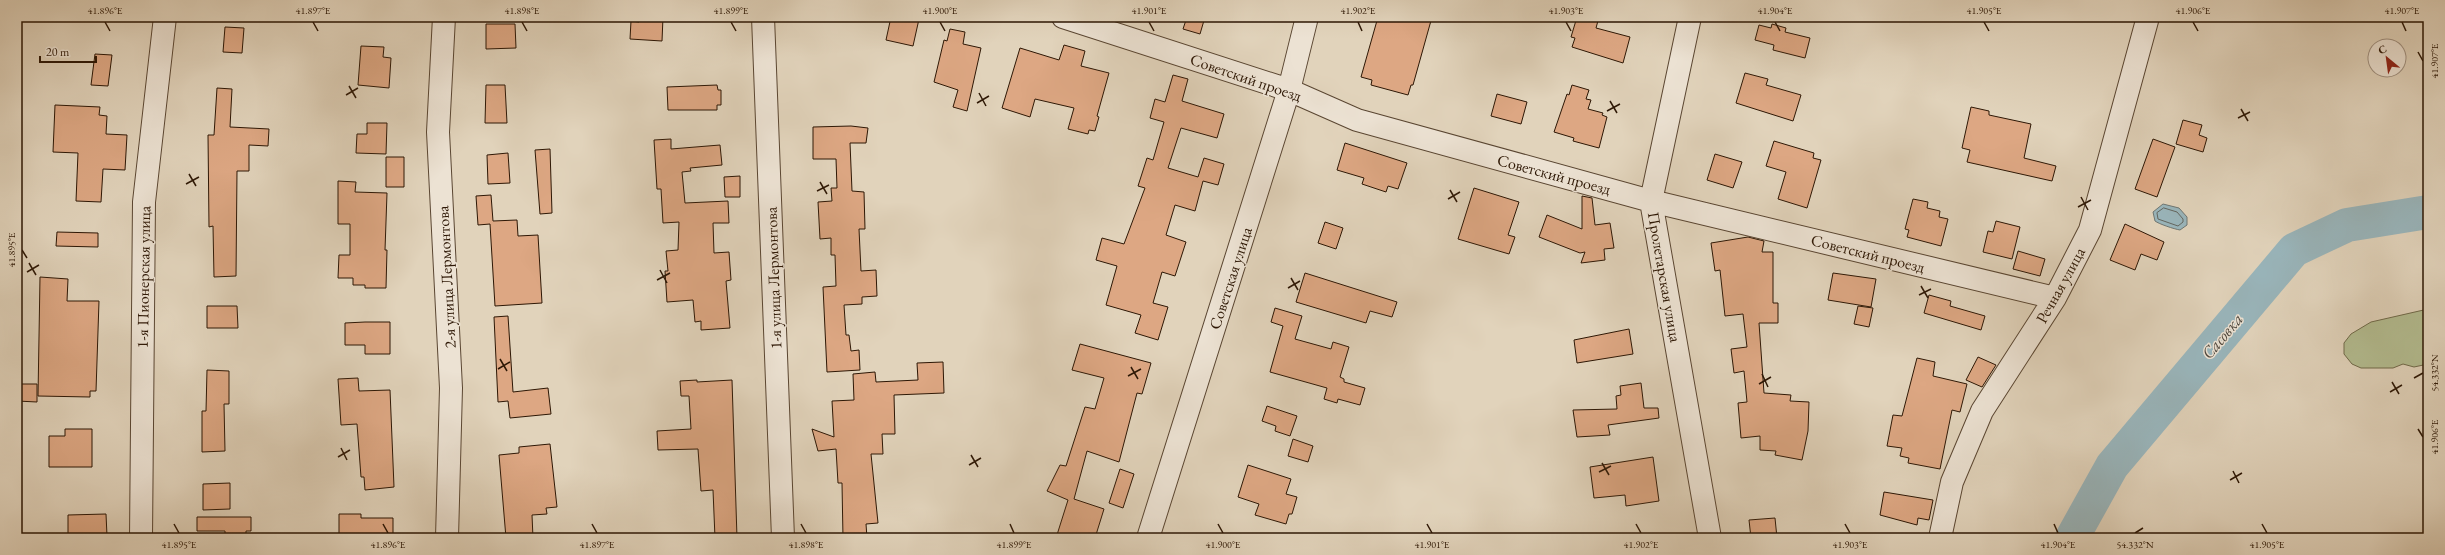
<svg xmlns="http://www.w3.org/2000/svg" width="2445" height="555" font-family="'EB Garamond',serif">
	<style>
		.green { fill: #b3bc90; stroke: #706a4a }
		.water { fill: #99b5bb; stroke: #6e7672 }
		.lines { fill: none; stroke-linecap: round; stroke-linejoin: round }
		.shore { stroke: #636660; stroke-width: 1 }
		.river { stroke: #99b5bb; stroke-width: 34 }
		.building { fill: #dda783; stroke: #2d1705 }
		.minor-casing { stroke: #5a4632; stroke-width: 24 }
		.minor { stroke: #ece2d3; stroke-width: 22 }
		.ticks { fill: none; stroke: #2d1705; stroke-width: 1.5 }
		.labels { text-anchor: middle; stroke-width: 3; stroke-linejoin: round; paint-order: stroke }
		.street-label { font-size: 16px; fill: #2d1705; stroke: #ece2d3 }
		.water-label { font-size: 17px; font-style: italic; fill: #4d463c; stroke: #ece2d3 }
		.neatline { fill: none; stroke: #2d1705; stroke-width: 1.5 }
		.ticks-label { font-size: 10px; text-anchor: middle; fill: #2d1705 }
	</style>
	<rect width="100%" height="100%" fill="#e1d3bb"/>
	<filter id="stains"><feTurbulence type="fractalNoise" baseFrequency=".005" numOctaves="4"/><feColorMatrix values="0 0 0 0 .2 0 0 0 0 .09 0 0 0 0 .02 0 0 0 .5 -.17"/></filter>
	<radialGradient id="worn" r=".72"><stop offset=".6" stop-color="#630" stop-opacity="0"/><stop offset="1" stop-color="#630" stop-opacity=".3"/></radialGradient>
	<path class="green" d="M2428,309V364L2414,367L2403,364L2393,368H2361L2352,364L2344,354V343L2351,334L2371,322Z"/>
	<path class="water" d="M2163,204L2179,208L2187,217V225L2180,230C2174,229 2159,224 2155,221L2153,212Z"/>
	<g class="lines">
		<path class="shore" d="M2164,208L2177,212L2183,219V222L2178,226L2158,219L2157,213Z"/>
		<path class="river" d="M2072,538L2112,466L2294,250L2347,225L2428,212"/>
	</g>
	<path class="building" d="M640,17H663L662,41L630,39L631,21L639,22Z
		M891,17L919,19L913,46L886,40Z
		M1187,17H1205L1200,34L1183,29Z
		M1378,17H1432L1413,85H1411L1408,95L1371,85L1372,80L1361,77Z
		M1577,17H1599L1596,28L1630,37L1623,63L1572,47L1575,38L1571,37Z
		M486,24H515L516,48L486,49Z
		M1772,24L1786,28L1785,32L1810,38L1805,58L1773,50L1774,45L1755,40L1759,25L1771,28Z
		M225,27L244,28L242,53L223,52Z
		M950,29L965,32L963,44L981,48L967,111L953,107L958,90L934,82L944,40L947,41Z
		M1064,45L1085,51L1081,66L1109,73L1097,116L1099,117L1095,131L1089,130L1088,134L1068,129L1074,108L1035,99L1030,117L1002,108L1020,48L1059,60Z
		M361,46L384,47L383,57L391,58L389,88L358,85Z
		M95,54L112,55L108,86L91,85Z
		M1745,73L1768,79L1766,85L1801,95L1793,121L1736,103Z
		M1173,75L1188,79L1182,101L1224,114L1217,138L1181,128L1168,168L1198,177L1204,158L1224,164L1218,185L1203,181L1195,211L1175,205L1166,235L1186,242L1175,276L1162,272L1153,303L1168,307L1158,340L1135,333L1141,315L1106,305L1117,266L1096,260L1102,238L1124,244L1145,188L1138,186L1147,158L1153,160L1164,122L1150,118L1155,99L1165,102Z
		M486,85H505L507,123H485Z
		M717,85L718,90H721V105H717V110H668L667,87Z
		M1572,85L1589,90L1586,99L1591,100L1588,109L1603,113L1602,115L1607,117L1599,148L1573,141L1574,138L1554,132L1567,94L1569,95Z
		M217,88L232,89L230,127L269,129L268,146L249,145V171H237L236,276L214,277L213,226L209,227L208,135H214Z
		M1497,94L1527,102L1521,124L1491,116Z
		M55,105L100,107L99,115L107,116L106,134L127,135L125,170L103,169L101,202L76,201L78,153L53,152Z
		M1971,107L1989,111V115L2031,124L2024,158L2056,166L2052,181L1967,162L1970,150L1962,148Z
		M2183,120L2202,125L2199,135L2207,138L2203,152L2176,144Z
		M367,123H387L386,154L356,153L357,134H367Z
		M851,126L868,128L866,143H850L852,191L864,192L865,229H859L861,271L876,270L877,296L862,297V304L844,305L846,335H849L851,351L859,350L860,370L827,372L823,287L836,286L835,255H831V238L820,239L818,202L832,201L831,188H837L836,159H813V127Z
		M671,139V149L720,145L722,165L690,168L691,171L682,172L685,203L728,201L729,223H713L714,253L729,252L731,280L726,281L730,328L701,330V321L695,322L693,300L667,302L665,271H668L666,251L678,250L679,222L663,223L661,189H657L654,140Z
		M2153,139L2175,147L2157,197L2135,189Z
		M1774,141L1814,153L1813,158L1821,160L1807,208L1778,199L1786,172L1766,166Z
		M1345,143L1407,163L1398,189L1388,186L1386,192L1362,184L1364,178L1337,170Z
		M550,149L552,213L540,214L535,150Z
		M508,153L510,183L488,184L487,155Z
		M1715,154L1742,162L1733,188L1707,180Z
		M386,157H404V187H386Z
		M740,176V197H725L724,177Z
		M338,181L356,182L355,192L387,193L385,250H387L386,288H365V285H353V278H338L339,255H350V224H338Z
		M1474,188L1519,202L1508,235L1515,237L1509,254L1458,239Z
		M491,195L493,221L517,220L518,236L538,235L542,303L495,306L490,224L478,225L476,196Z
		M1582,196L1592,198L1595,225L1610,223L1614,248L1604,249L1605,260L1581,263L1585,252L1580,253L1539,237L1547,215L1582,229Z
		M1913,199L1928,202L1927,208L1940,211L1939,217L1948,219L1941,246L1907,237L1909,230L1905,229Z
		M1996,221L2020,227L2012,259L1983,252L1988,231L1993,232Z
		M1325,222L1343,228L1336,249L1318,243Z
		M2125,224L2164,242L2157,260L2141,254L2135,270L2110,260Z
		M57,232L98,233V247L56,246Z
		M1748,237L1764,241L1762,252H1773V303H1778V323H1759L1764,393L1791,395L1790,401L1809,402L1808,431L1802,460L1775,455L1776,451L1760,450V436L1741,438L1738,403L1747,402L1744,371L1734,373L1731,349L1747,347L1743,314L1725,316L1720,270L1715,271L1711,243Z
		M2018,251L2045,259L2040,276L2013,269Z
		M1305,273L1397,302L1392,317L1370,311L1366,323L1296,302Z
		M1833,273L1876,279L1871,307L1828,300Z
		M40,277L68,279L67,301H99L96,391H90V397L38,396Z
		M1929,295L1951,301L1950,306L1985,316L1981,330L1924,313Z
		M207,306H237L238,328H207Z
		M1858,306L1873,308L1869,327L1854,324Z
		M1275,308L1302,316L1295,339L1331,349L1333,342L1349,347L1340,377L1344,379V382L1365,388L1360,405L1338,399L1337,403L1324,399L1327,388L1270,372L1283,326L1271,322Z
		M508,316L513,392L548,388L551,414L510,418L508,401L498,402L494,317Z
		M365,322H390V354H365V345H345V323Z
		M1629,329L1633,354L1577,363L1574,340Z
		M1080,344L1151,363L1142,394L1137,393L1119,462L1087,451L1074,499L1104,509L1095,538H1056L1068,500L1047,491L1060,465L1066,466L1085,407L1095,409L1104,378L1072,370Z
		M1978,357L1996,365L1982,387L1966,380Z
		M1917,358L1935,362L1933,376L1967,384L1960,412L1952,410L1940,469L1908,463L1909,458L1900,456L1902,448L1887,446L1893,415L1902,416Z
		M943,362L944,393L894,395L895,434H882L883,454H871L878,523L866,524L867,538H843L842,483H838L836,449L818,451L812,429L834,437L832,401L854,400L853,374L875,372L876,382L918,380L917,363Z
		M207,370L229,371V404H224L225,451L202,452V411H206Z
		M358,378L359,391L390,390L394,487L365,490L364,477H361L357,424L341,425L338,379Z
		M697,380V382L732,380L737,538H715L713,490L701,491L698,449L658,450L657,431L691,429L689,396H681L680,381Z
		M1641,383L1644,408H1658L1659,418L1608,425L1610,435L1577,437L1573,410L1617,409L1616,396L1621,395L1620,386Z
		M17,384H37V402L17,401Z
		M1267,406L1297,416L1290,436L1275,431L1276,426L1262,421Z
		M65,429H92V467H49V436H65Z
		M1293,439L1313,446L1308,462L1288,456Z
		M550,444L557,507L546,508L547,514L532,515L533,538H506L499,455L519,453V447Z
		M1653,457L1659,501L1626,506L1625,495L1594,498L1590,467Z
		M1248,465L1291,479L1286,494L1297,497L1292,514H1289L1286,524L1255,515L1259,504L1238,497Z
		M1120,469L1134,474L1123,508L1109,503Z
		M230,483V509L203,510V484Z
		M1884,492L1933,500L1929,520L1918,518L1917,525L1880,515Z
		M106,514L107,536H68V515Z
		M339,514H361V518H393V538H339Z
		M197,517H251V531H246V538H225V531H197Z
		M1775,518L1777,538H1751L1749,520Z"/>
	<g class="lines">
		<defs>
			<path id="minor" d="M444,17L438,132L451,388L447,538
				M763,17L783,538
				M1063,17L1289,90L1357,120L1651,201L2055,298
				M1690,17L1651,201L1710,538
				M141,538L144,202L165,17
				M1148,538L1289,90L1307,17
				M1940,538L1952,482L1982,411L2055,298L2090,230L2148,17"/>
		</defs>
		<use href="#minor" class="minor-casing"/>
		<use href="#minor" class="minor"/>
	</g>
	<path class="ticks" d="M105,22L110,31M313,22L318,31M522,22L527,31M731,22L736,31M940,22L945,31M1149,22L1154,31M1358,22L1362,31M1566,22L1571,31M1775,22L1780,31M1984,22L1989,31M2193,22L2198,31M2402,22L2406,31M2418,52L2423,61M349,86L356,98M979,93L986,106M346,95L358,88M1610,101L1617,113M977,103L989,96M2241,109L2248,121M1607,111L1620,104M2238,118L2250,112M189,174L196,186M820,182L827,194M186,184L199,177M1450,190L1457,202M817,191L829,185M2081,197L2088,210M1448,199L1460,192M2078,207L2091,200M22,250L27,258M29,263L36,275M660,270L667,283M27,272L39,265M1291,278L1298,290M657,280L670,273M1921,286L1928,298M1288,288L1300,281M1919,295L1931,289M500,359L507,371M1131,367L1138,379M498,369L510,362M1762,374L1768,387M1128,376L1141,369M2414,378L2423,373M2392,382L2399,394M1759,384L1771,377M2390,392L2402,385M2418,429L2423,437M341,448L347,460M971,455L978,467M338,457L350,450M1602,463L1609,475M969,465L981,458M2233,471L2239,483M1599,472L1611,466M2230,480L2242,473M174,524L179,533M383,524L388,533M592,524L597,533M801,524L806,533M1010,524L1014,533M1218,524L1223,533M1427,524L1432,533M1636,524L1641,533M1845,524L1850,533M2054,524L2058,533M2262,524L2267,533M2135,533L2143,528"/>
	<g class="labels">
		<g class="street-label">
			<text transform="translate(1246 77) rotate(19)" y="6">Советский проезд</text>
			<text transform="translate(1554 174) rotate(15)" y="6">Советский проезд</text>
			<text transform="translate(1868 253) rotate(14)" y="6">Советский проезд</text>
			<text transform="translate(143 277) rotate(-89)" y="6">1-я Пионерская улица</text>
			<text transform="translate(446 277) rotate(-93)" y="6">2-я улица Лермонтова</text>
			<text transform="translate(1665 277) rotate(80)" y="6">Пролетарская улица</text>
			<text transform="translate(773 278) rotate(-92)" y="6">1-я улица Лермонтова</text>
			<text transform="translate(1230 278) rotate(-72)" y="6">Советская улица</text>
			<text transform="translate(2060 285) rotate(-61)" y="6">Речная улица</text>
		</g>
		<g class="water-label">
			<text transform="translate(2222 336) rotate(-50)" y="6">Сасовка</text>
		</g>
	</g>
	<rect width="2445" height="555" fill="none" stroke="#e1d3bb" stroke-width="44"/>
	<g transform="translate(2387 58) rotate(331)"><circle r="19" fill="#ece2d3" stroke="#a09181"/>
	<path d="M0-3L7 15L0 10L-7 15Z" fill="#8f2418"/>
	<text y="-6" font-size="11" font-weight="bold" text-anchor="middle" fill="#2d1705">С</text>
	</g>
	<path d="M40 56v6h56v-6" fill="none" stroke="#2d1705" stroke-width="2"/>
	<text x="46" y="56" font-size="12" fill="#2d1705" stroke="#ece2d3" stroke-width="3" paint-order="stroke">20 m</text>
	<rect x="22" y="22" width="2401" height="511" class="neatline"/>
	<g class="ticks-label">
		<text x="105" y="14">41.896°E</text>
		<text x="313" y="14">41.897°E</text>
		<text x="522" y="14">41.898°E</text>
		<text x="731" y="14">41.899°E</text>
		<text x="940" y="14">41.900°E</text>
		<text x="1149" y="14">41.901°E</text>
		<text x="1358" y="14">41.902°E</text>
		<text x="1566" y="14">41.903°E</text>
		<text x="1775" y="14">41.904°E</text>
		<text x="1984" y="14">41.905°E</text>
		<text x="2193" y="14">41.906°E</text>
		<text x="2402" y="14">41.907°E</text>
		<text transform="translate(2434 61) rotate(-90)" y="4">41.907°E</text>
		<text transform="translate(11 250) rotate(-90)" y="4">41.895°E</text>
		<text transform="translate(2434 373) rotate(-90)" y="4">54.332°N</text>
		<text transform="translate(2434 437) rotate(-90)" y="4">41.906°E</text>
		<text x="179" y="548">41.895°E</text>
		<text x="388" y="548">41.896°E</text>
		<text x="597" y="548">41.897°E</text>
		<text x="806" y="548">41.898°E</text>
		<text x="1014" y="548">41.899°E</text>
		<text x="1223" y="548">41.900°E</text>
		<text x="1432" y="548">41.901°E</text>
		<text x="1641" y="548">41.902°E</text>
		<text x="1850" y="548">41.903°E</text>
		<text x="2058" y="548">41.904°E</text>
		<text x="2135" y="548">54.332°N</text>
		<text x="2267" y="548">41.905°E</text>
	</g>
	<rect width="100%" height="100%" filter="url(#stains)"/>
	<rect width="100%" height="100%" fill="url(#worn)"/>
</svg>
